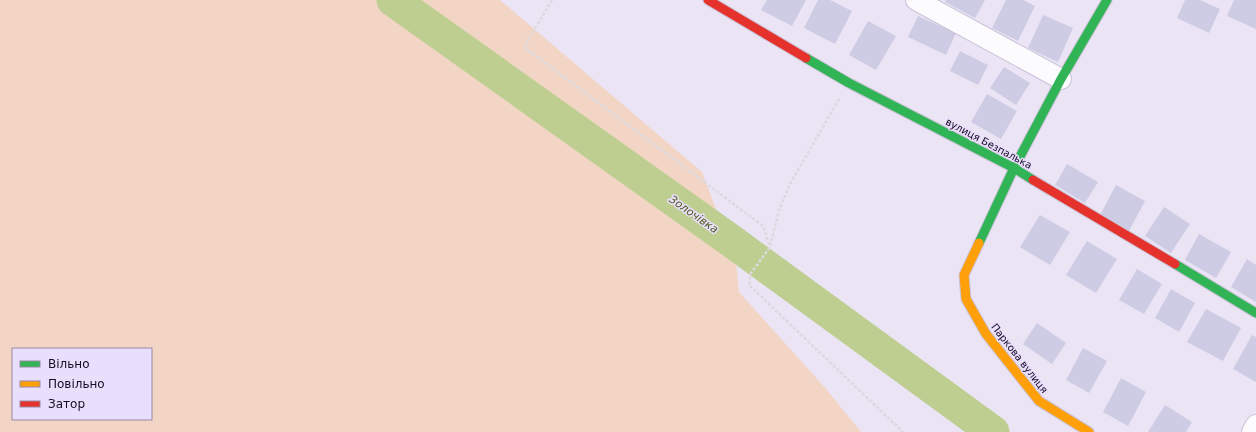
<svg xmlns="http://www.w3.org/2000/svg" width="1256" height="432" font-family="'DejaVu Sans',sans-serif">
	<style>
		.green { fill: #f3d5c5; fill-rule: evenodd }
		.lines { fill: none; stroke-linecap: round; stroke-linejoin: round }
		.river { stroke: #bdce90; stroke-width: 33 }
		.building { fill: #cecce4 }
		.street-casing { stroke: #cac2d7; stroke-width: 22 }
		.fast-casing { stroke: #cac2d7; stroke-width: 11 }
		.slow-casing { stroke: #cac2d7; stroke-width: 11 }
		.jam-casing { stroke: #cac2d7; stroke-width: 11 }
		.path { stroke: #dbd9de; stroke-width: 2.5; stroke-dasharray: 3 2; stroke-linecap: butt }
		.street { stroke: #fcfbfe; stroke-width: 20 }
		.fast { stroke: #30b455; stroke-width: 9 }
		.slow { stroke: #ff9f0a; stroke-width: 9 }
		.jam { stroke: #e5322d; stroke-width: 9 }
		.labels { text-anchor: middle; stroke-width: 3; stroke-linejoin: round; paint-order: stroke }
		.street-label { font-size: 10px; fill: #170c24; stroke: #e9defb }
		.water-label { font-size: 11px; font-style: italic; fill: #4b5c18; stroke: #e9defb }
	</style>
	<rect width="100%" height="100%" fill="#eae4f5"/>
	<path class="green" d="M0,0H500L702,172L736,262L739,292L827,390L861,432H0ZM13,349H151V419H13Z"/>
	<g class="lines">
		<path class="river" d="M393,0L730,240L993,432"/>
	</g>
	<path class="building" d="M767,0H806L792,26L761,10Z
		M818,0H830L852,11L835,44L804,28Z
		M946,0H985L975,18L945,2Z
		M1006,0H1023L1035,6L1018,41L992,28Z
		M1185,0H1200L1220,9L1209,33L1177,18Z
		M1234,0H1256V29L1227,16Z
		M1043,15L1073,28L1058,62L1028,48Z
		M918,16L956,33L946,55L908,37Z
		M868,21L896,36L876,70L849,55Z
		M960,51L988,65L978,85L950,71Z
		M1004,67L1030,83L1016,105L990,88Z
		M987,94L1017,111L1001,139L971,122Z
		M1067,164L1098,182L1085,203L1055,185Z
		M1116,185L1145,201L1129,231L1100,215Z
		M1164,207L1190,224L1171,253L1145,236Z
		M1040,215L1070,232L1050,265L1020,247Z
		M1199,234L1231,252L1216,278L1185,260Z
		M1087,241L1117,259L1096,293L1066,275Z
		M1247,259L1256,265V302L1231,287Z
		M1137,269L1162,284L1144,314L1119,300Z
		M1171,289L1195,303L1179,332L1155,318Z
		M1206,309L1241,328L1223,361L1187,342Z
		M1037,323L1066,343L1052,364L1023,344Z
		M1252,335L1256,337V382L1233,369Z
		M1083,348L1107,361L1089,393L1066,380Z
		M1121,378L1146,392L1128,426L1103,412Z
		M1165,405L1192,422L1186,432H1148Z"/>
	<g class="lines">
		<defs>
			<path id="street" d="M916,0L1061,79
				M1252,432L1256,425"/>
			<path id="fast" d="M806,58L849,83L1014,168L1033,180
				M979,243L1014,168L1061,79L1107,0
				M1175,264L1256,313"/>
			<path id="slow" d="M979,243L964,275L966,299L986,334L1039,401L1089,432"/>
			<path id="jam" d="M708,0L806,58
				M1033,180L1175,264"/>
		</defs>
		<use href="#street" class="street-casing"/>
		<use href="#fast" class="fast-casing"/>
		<use href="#slow" class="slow-casing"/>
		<use href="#jam" class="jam-casing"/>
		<path class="path" d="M552,0L524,47L763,226L770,247
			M839,99L790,184L779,210L770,247L751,273L749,285L903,432"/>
		<use href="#street" class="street"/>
		<use href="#fast" class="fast"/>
		<use href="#slow" class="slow"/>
		<use href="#jam" class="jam"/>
	</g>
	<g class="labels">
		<g class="street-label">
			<text transform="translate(989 143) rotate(28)" y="4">вулиця Безпалька</text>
			<text transform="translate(1020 358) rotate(52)" y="4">Паркова вулиця</text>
		</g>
		<g class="water-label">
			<text transform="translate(694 214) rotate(35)" y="4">Золочівка</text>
		</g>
	</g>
	<rect x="12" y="348" width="140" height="72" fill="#e9defb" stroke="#958aa5"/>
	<rect x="20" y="361" width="20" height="6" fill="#30b455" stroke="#958aa5"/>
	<text x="48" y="368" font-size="12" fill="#170c24">Вільно</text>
	<rect x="20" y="381" width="20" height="6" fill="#ff9f0a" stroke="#958aa5"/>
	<text x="48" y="388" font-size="12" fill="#170c24">Повільно</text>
	<rect x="20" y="401" width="20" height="6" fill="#e5322d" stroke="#958aa5"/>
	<text x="48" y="408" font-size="12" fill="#170c24">Затор</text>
</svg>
